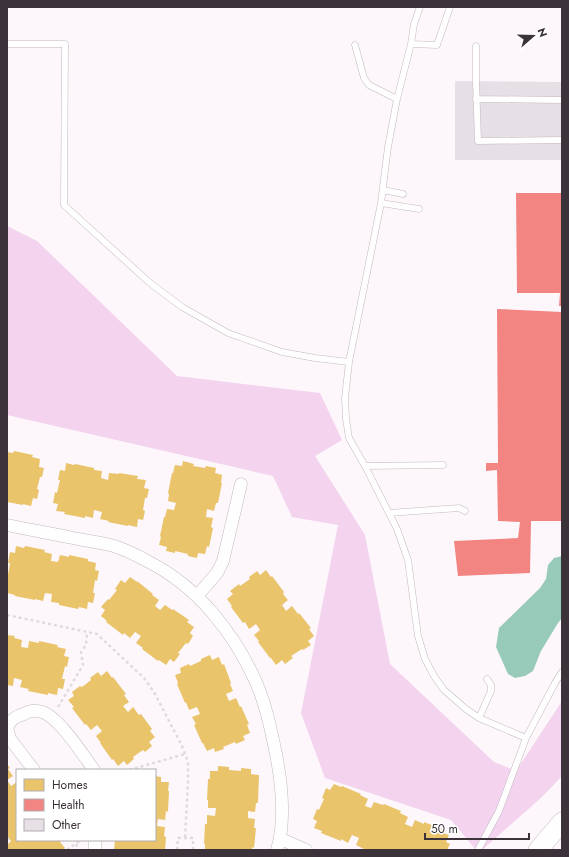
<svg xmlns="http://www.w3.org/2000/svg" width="569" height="857" font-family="Jost,sans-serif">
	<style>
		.forest { fill: #f3d3ed }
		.water { fill: #98caba }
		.homes { fill: #e9c46a }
		.health { fill: #f28482 }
		.building { fill: #e6dfe6 }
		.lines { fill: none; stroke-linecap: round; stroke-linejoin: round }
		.lane-casing { stroke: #c0b9bf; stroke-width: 7 }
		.street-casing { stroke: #c0b9bf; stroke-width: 13 }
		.primary-casing { stroke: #c0b9bf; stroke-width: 20 }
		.path { stroke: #dedbdd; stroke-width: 2.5; stroke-dasharray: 3 3; stroke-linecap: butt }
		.lane { stroke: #fffeff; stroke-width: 6 }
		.street { stroke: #fffeff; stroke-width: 12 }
		.primary { stroke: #fffeff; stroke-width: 19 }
	</style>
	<rect width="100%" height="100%" fill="#fdf7fc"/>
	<path class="forest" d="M7,226L37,241L177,376L320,393L342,440L315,456L365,535L390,664L494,762L516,771L562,701V776L542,797L482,850H476L451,820L325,778L301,713L338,525L292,517L273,476L7,415Z"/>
	<path class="water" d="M562,556V618L558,623L541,651L533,671L525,676L515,678L508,674L496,647L499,628L540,588L546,579L548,565L554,558Z"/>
	<path class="homes" d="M14,451L33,455L32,457L40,459L39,467L44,468L42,477H40L37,489L39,490L37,499L33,498L31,506L23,504V505L7,502V452L13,453Z
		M183,461L194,464L193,466L205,468L206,466L216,468L215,473L222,475L221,483H222L218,503H216L214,511L207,509L206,517L213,518L211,527L213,528L209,547L207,546L205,554L198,553L197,558L188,556V554L175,551V553L166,551L167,547L159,545L161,537L160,536L164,517H165L167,509L174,510L176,503L168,501L169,494L168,493L172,473H173L175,465L182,466Z
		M66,463L74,465L75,464L94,468V470L102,471L101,478L108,480L109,473L119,474V473L138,476L137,479L146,480L144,488L149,489L147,498H145L143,510L145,511L143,520L138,519L137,527L128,525V526L108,522L109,521L100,519L102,512L94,510L93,518L85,516V518L64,514L65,512L56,511L58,504L53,503L55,492L57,493L60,480H58L60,470L65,471Z
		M16,546L24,548L25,546L45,550L44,552L52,554L51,561L58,562L60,555L69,557V555L88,559V561L96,563L95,570L99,571L97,581L95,580L93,593H95L93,603L88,602L87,609L79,607L78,609L59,605V603L51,602L52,594L45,593L43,601L35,599V600L15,596V595L7,593L8,586H7V575H8L10,563H8L10,552L15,553Z
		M266,570L271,577L272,576L284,592L283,594L288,600L282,605L286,611L292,606L298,614L299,613L311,628L309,629L314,636L308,641L311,645L303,650L302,649L291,656L293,658L285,664L282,660L276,665L271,658H270L258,642L259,641L254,635L260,630L256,624L249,629L245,622L243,623L231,607L232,606L227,599L233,594L230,591L239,584L240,586L250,579L249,577L257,571L260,575Z
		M130,577L137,582V581L153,594L152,595L159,600L155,606L160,610L165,605L172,610L173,609L189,620L187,622L194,627L190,633L193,636L188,644L186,643L178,653L180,654L174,662L170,659L166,665L159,660L158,661L142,649L143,648L136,643L141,636L135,632L130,638L124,633L123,635L106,622L107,621L101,616L105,610L101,607L108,599L109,600L117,590L115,589L121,580L125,583Z
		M7,635L15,636L14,638L22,640L21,647L28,648L29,641L39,643V641L58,645L57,647L66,649L64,656L69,657L67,667L65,666L62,679H65L63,689L58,688L57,695L48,693V695L28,691L29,689L20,687L22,680L14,678L13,686L7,685Z
		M210,655L212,660L219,657L222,665L224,664L231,683L230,684L233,691L226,694L229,701L236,698L240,707L241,706L249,724L247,725L250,733L243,736L245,740L236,744L235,742L223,747L224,749L215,752L214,748L207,751L203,743H202L194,725L196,724L192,717L200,714L197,707L189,710L186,702L185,703L177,684L178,683L175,675L181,673L180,668L189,664L190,666L201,661V659Z
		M107,671L112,678L113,677L126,694L124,695L129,702L123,706L128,712L133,707L139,715L141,714L152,729L150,731L155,737L149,742L152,746L145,752L143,750L133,757L134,759L127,765L124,761L118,766L113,759L112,760L100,743H101L96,736L102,731L97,725L91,730L86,724L85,725L72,708L74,707L68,700L74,696L72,692L80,686L82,687L91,680L90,678L98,672L101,676Z
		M7,764L10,768L8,769L13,776L7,780L11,786L17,782V840H62L60,842L65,848L63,850H8L7,849V845L11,841L7,836Z
		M218,766L229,767V770L241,771V768L251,769V774L259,775L258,803H256L255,812L248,811V818L255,819L254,828H256L254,848L252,847V850H205V844H204L205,824H207V815L215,816L216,808H208V800H207L208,779H210V771H218Z
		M155,776L161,777V782H169L168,791H169L168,812L166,811L165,820L158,819L157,826L165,827L164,836L166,837L165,850H114L115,840H155Z
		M334,784L341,787L342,786L361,794L360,795L368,799L365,806L371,808L374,802L383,805L384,804L401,811L400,813L408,817L405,824L412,827L415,820L424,824V822L442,829L441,832L449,835L446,842L450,844L447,850H363L364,849L356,845L359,838L352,835L348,843L341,839V841L321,833L322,831L314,828L317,821L313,819L317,809L319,810L324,799L322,798L326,788L330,790Z"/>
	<path class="health" d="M516,193H562V306H559L560,293H517Z
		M497,309L562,312V521H531L530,573L458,576L454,541L518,538L520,522L498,521L497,470L486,471V463H498Z"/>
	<path class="building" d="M455,81L562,82V160H455Z"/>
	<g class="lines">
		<defs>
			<path id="lane" d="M420,7L414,24L411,44L397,99L388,147L381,203L349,362L345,398L346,419L349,438L365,466L397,529L408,560L418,636L425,659L434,676L444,690L466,709L479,718L526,738
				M7,44H65L64,205L150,283L182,307L228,333L282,352L315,358L349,362
				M411,44L437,45L450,7
				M355,45L364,78L369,85L397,99
				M476,46V81L478,141L562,140
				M476,99L562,100
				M383,190L403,194
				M381,203L419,209
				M365,466L443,465
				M389,513L459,508L465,511
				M479,718L491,691V685L487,679
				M478,850L499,811L526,738L555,683L562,672"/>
			<path id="street" d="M7,525C31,530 54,534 78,539C90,541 102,543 114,546C123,549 140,557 149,562C198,587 234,633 256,682C266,705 271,730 276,754C282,785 286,820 277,850
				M197,596L217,573L223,561L241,484
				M34,770L10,739L7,727C13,718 15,717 24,714C29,711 36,710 42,712C59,717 83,755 94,770
				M281,839L306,850
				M95,850V840"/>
			<path id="primary" d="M538,850L562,822"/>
		</defs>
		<use href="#lane" class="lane-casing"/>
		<use href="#street" class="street-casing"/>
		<use href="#primary" class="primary-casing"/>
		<path class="path" d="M7,615L97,634L144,678L154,692L182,746L188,762V782L185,838
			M58,707L83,665L81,652L86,645L87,632
			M129,770L185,754
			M7,840L9,838
			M76,844L79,850
			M67,850L81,840
			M177,850L178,838H193V850"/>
		<use href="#lane" class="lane"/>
		<use href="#street" class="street"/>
		<use href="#primary" class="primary"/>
	</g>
	<rect width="569" height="857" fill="none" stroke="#3b323a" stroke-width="16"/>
	<rect x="16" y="769" width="140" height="72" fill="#ffffff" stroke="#b1adb0"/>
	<rect x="24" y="779" width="20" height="12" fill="#e9c46a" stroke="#b1adb0"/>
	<text x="52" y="789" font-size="12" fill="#3b323a">Homes</text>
	<rect x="24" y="799" width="20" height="12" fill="#f28482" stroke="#b1adb0"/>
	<text x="52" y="809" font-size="12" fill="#3b323a">Health</text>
	<rect x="24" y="819" width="20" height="12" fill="#e6dfe6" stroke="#b1adb0"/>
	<text x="52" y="829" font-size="12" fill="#3b323a">Other</text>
	<g transform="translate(533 36) rotate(70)" stroke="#ffffff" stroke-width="3" paint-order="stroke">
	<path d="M0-3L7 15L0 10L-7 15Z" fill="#3b323a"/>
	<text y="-6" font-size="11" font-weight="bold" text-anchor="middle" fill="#3b323a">N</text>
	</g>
	<path d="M425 833v6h104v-6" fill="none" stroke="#3b323a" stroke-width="2"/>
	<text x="431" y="833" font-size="12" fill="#3b323a" stroke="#ffffff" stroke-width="3" paint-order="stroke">50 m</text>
</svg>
